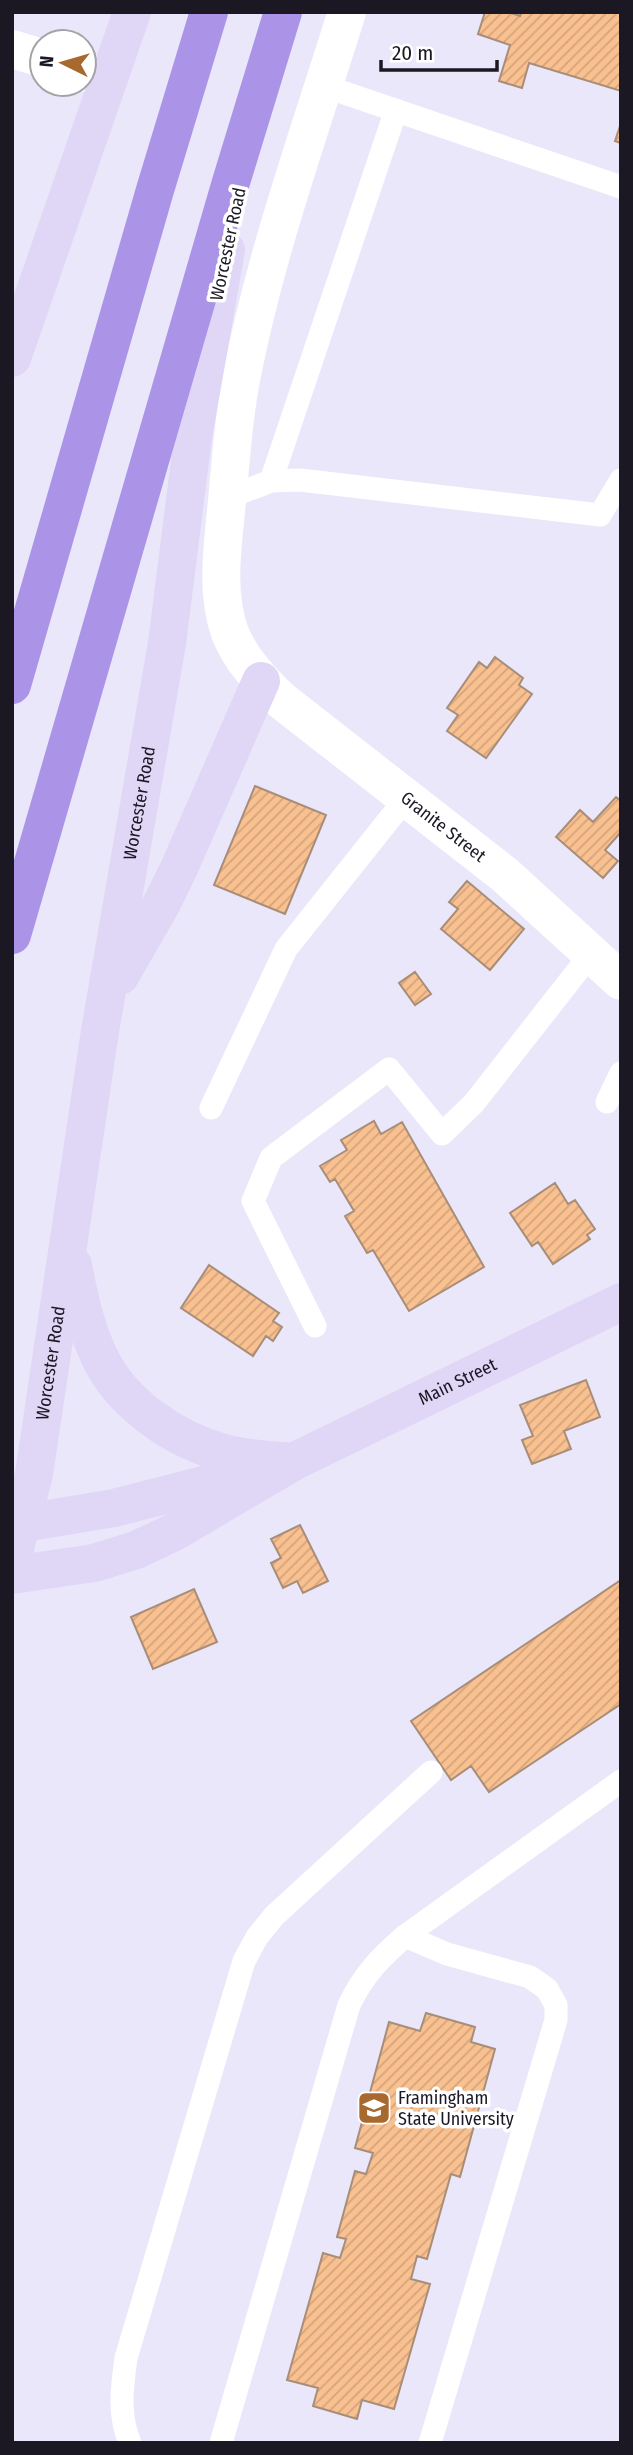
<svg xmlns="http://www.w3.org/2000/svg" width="633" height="2455" font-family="'Fira Sans Condensed',sans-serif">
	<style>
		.building { fill: url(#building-hatch); stroke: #a88d78; stroke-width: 2 }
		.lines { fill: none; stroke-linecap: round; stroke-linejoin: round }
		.service { stroke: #fff; stroke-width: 23 }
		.minor { stroke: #fff; stroke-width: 38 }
		.secondary { stroke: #e0d7f7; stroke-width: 38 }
		.trunk { stroke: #ab94e8; stroke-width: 38 }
		.labels { text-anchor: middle; stroke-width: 7; stroke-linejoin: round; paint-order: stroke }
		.street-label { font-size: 18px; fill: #1b1824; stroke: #fff }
		.poi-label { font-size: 18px; fill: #1b1824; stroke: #fff; text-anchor: start }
	</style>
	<defs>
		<pattern id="building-hatch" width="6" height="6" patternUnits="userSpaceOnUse" patternTransform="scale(1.75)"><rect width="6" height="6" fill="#f9c090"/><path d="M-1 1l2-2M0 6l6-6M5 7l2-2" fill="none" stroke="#d5a47c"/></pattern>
	</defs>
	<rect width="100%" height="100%" fill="#eae7fa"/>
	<path class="building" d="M485,12H508L520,16L521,12H621V91L529,63L522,88L499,81L510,45L478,34Z
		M621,123V143L615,141Z
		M495,657L523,678L519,685L532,694L486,758L447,731L458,715L447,708L479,662L487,668Z
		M255,786L326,815L285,914L214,885Z
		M616,797L621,801V832L605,850L618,861L603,878L556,837L580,810L593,822Z
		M467,881L524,929L490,970L441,929L458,909L449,902Z
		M415,972L431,994L415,1005L399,983Z
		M374,1121L381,1134L402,1122L484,1267L409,1311L373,1250L367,1253L345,1216L354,1211L335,1179L330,1182L320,1166L347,1150L341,1140Z
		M555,1183L568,1204L575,1200L595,1229L587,1235L590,1239L553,1264L538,1242L532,1246L510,1213Z
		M209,1265L279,1313L273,1321L282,1327L273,1341L266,1336L253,1356L181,1308Z
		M586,1380L600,1417L564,1431L571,1449L532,1464L522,1440L533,1436L520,1405Z
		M300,1525L328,1581L303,1593L297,1581L283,1588L271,1563L281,1558L271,1539Z
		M621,1580V1704L489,1792L471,1766L451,1780L411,1721Z
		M194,1589L217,1642L153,1669L131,1617Z
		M426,2013L475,2027L471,2042L495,2049L460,2177L451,2174L427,2259L417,2256L411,2279L430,2284L394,2409L362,2400L357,2419L313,2406L318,2388L287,2380L323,2253L340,2258L346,2239L337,2237L355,2171L366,2174L373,2153L355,2148L389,2022L420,2031Z"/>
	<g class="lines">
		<path class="service" d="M324,86L621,187
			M271,481L396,110
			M227,498L271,481L300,480L600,515L621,480
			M607,1102L621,1073
			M211,1108L286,949L407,797
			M315,1326L253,1201L271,1158L389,1069L442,1134L474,1103L590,955
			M405,1936L447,1954L530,1977L547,1989L556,2005V2020L430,2443
			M130,2443C118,2415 122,2387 126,2358L244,1961L257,1937L274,1916L431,1772
			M221,2443L349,2005C364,1974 380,1958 405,1936L621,1781"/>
		<g class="minor">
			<path id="s1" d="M347,12C309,134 265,255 241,380C233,420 231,461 227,501C223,545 215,591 230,633C241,660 261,681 281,700L505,875L621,981"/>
			<path d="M12,49L42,58"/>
			<path d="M84,72L108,79"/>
		</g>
		<g class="secondary">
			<path d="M12,358L132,12"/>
			<path d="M120,976L162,903L180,866L261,681"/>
			<path d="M73,1265C79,1297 86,1329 100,1358C122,1404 175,1440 224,1453C247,1459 270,1460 293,1462"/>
			<path d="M12,1525L114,1508L247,1474"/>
			<path id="s2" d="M12,1560L34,1474L100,1031L167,643L193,437L226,250"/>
			<path id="s3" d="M12,1575L94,1563L136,1550L174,1532L293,1462L621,1302"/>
		</g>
		<path class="trunk" d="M12,685L155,190L209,12
			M12,935L231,182L283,12"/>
	</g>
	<defs>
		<symbol id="university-square" viewBox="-11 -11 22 22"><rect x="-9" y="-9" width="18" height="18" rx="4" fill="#a7692e" stroke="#fff"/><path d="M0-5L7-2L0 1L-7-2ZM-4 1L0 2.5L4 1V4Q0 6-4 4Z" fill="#fff"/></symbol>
	</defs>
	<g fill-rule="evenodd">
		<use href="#university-square" x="355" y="2089" width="38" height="38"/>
	</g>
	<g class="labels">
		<g class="street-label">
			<text transform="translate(228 244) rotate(-78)" y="6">Worcester Road</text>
			<text dy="6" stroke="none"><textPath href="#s2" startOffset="768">Worcester Road</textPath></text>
			<text dy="6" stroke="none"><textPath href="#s1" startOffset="929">Granite Street</textPath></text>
			<text dy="6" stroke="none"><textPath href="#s2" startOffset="201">Worcester Road</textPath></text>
			<text dy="6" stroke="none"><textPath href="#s3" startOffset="490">Main Street</textPath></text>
		</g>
		<g class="poi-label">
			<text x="398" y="2104">Framingham<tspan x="398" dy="21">State University</tspan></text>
		</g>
	</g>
	<rect width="633" height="2455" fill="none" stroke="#1b1824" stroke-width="28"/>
	<g transform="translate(63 63) rotate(275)"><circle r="33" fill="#ffffff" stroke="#a4a3a7" stroke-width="2"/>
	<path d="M0-5L12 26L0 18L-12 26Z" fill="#a7692e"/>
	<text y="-10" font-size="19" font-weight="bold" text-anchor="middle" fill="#1b1824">N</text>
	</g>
	<path d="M381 60v10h116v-10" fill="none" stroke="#1b1824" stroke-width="3.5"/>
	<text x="392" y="60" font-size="21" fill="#1b1824" stroke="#ffffff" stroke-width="5" paint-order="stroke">20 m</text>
</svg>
